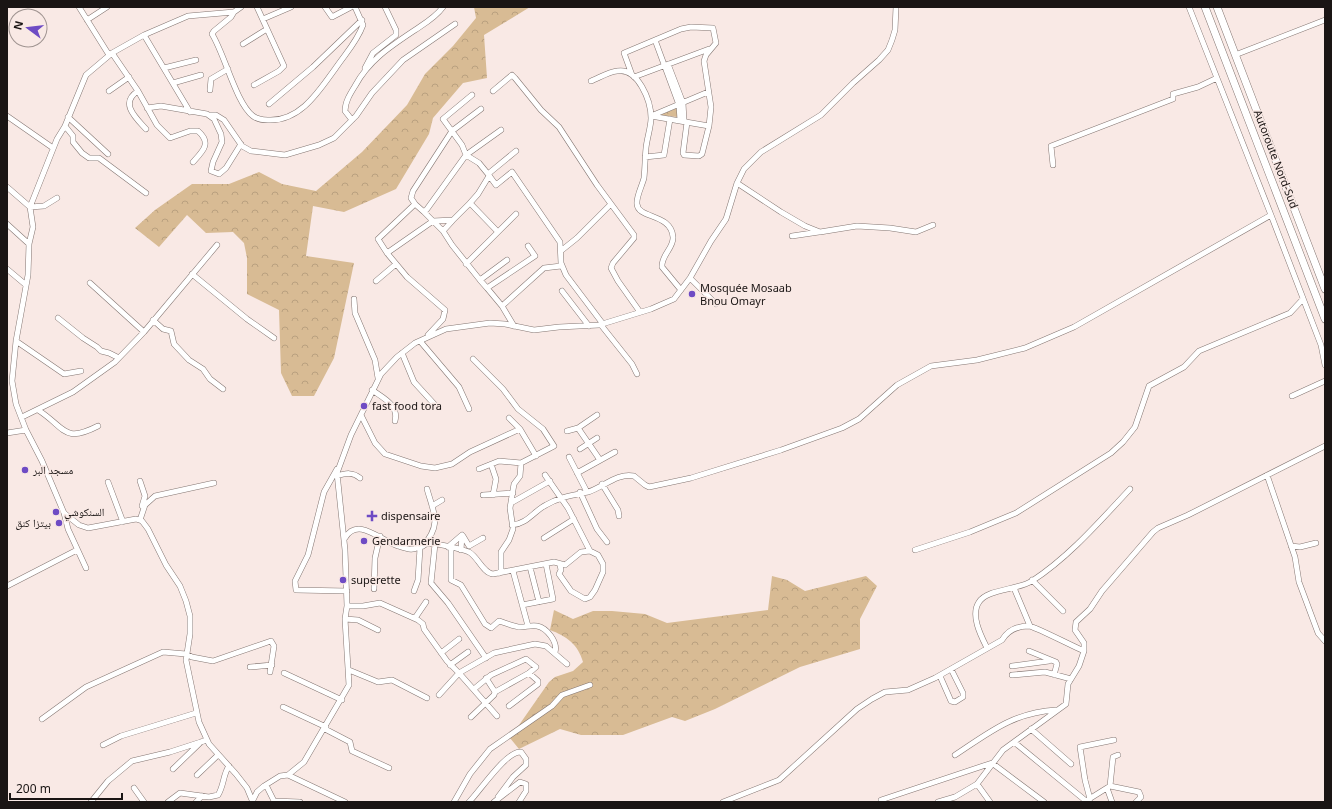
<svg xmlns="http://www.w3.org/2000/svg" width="1332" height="809" font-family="'Noto Sans','Noto Naskh Arabic',sans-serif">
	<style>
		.forest { fill: url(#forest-crowns) }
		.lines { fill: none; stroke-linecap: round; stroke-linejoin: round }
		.minor-casing { stroke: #847672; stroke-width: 6 }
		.highway-casing { stroke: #847672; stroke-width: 8 }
		.minor { stroke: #fff; stroke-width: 5 }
		.highway { stroke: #fff; stroke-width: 7 }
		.poi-dot { fill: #6e4bc4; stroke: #f9e9e5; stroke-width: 1.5 }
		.labels { text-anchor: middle; stroke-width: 3; stroke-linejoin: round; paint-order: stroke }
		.street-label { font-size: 11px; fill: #1a1514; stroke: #f9e9e5 }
		.poi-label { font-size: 11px; fill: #1a1514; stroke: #f9e9e5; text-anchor: start }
	</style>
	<defs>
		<pattern id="forest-crowns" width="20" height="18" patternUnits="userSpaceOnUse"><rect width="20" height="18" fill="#d8bb94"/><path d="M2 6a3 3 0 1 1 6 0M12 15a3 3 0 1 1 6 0" fill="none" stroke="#b9a07f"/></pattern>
	</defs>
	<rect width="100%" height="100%" fill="#f9e9e5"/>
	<path class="forest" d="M474,7H530L484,35L487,78L463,83L433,118L429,134L396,189L344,212L313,206L306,256L354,263L334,358L314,396H292L281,373L279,310L247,294V258L244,243L233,232L206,233L187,215L159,247L135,228L155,210L192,184H229L259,172L282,184L316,191L362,152L407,105L425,74L453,46L476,18Z
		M677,108V117L660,115Z
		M772,576L787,580L805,591L866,576L877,586L860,619V649L800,667L715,709L685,721L672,717L623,735H581L560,729L519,749L510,738L549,682L555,677L573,671L583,662C578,644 566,636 550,630L554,610L573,619L593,611H612L645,614L667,623L768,610Z"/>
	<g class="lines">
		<defs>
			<path id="minor" d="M79,7L109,55
				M241,7L234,12L188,16L144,35L112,53L86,75L65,126L57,139L30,207L33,227L29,244L28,275L16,341L12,381L16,404L26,430L42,461L64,513L79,525L88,528L136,519L142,521L148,529L166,565L180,586L186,601L190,616V634L186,660L199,722L209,744L236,774L247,788L252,800
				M325,7L332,17L351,7
				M1189,7L1271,215L1321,345L1325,365
				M234,12L231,17L214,31L212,34C225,55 236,103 253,116C257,119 263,120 268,120C300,122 319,91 335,69C345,54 357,42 363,25L355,7
				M263,19L291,7
				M87,20L107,7
				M144,35L190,112
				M655,40L679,105L680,120
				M243,44L267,29
				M112,53L138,91C119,103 136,118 146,129
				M1235,55L1325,20
				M668,64L683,103L684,121
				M164,68L196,60
				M365,68L373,53L396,35V30L385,7
				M632,75L624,53L681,29L691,27L713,28L716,43L706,55L704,61L711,107L709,126L702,154L699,156L684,155L683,153L687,122
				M634,77L709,49
				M591,81C599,78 608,72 617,71C638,67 651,101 651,118C651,127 647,138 646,148C645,158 645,168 644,178C642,186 636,197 637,204C638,219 671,213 673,237C674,248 661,255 662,267L681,290
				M173,83L201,75
				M254,85L279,71L284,66L257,7
				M210,90L211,79L228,69
				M109,91L129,77
				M138,91L157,125L170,138L190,131H198C212,143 203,151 193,162
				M493,91L512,75L515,78L541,110L559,127L597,185L634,235V238L613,263L611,268L618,281L640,312
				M472,95L443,119L462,145L466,155L479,163L488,174L516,151
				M269,104L313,67L362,20
				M147,108L161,106L207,114L214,119L221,134L222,142L213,162L211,171L219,174L226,168L241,144
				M210,115H216L224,120L242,146L251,151L285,155L319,145L334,138L356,116L372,93L403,60L455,24
				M7,116L53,148
				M651,116L708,92
				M651,116L709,126
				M68,117L108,154
				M352,120L345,111C345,102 350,94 355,86C369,60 391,46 415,30C424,24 436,17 443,7
				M65,126L73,136V142L82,153L89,158H99L146,193
				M645,157L664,155L670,119
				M1053,165L1051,146L1173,99V94L1198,87L1217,78
				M488,174L496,185L512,172L560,242L561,263L566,275L603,324
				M737,183L781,212L805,226L820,232L857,226L890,228L916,232L933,225
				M7,187L30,207L44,206L57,198
				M470,203L478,194L489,176
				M415,204L411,198L413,191L452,131L481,109
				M424,212L443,231L453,220
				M7,224L29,244
				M443,231L452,245L480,280
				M498,232L516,214
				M792,236L819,232
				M562,250L577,238L611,204
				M387,253L433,221L453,220L470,203L498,232L466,264
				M7,269L26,285
				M192,274L247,319L274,338
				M690,278L716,304
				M376,281L396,264
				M90,283L144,332
				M487,288L480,280L507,260
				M562,291L589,326
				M354,299L355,313L375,360L378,378
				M502,306L544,268L561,266
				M58,318L83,338L97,347L101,351L109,353L119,358
				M153,320L163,329L171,331L174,344L189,360L203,369L210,379L223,389
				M601,325L632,364L637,374
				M514,326L502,306L487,288L535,256L528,246
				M428,335L443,319L445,310L407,277L387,253L378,239L415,204L424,212L427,209L466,155L501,130
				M16,341L64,374L81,371
				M420,341L459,387L469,409
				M402,353L414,382L436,406
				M473,359L503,389L518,409L543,429L554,446L521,463L499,461L479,469
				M372,390C383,398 399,405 395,421
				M1292,396L1325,381
				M38,410C65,427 63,444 98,426
				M361,415L375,443L385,454L421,466L435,468L452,464L470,452L520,429
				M22,417L73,392L115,362L144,332L217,245
				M509,418L520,429L536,456
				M578,428L600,460
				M567,431L578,428L597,415
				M7,433L26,430
				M580,449L597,438
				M569,457L587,492
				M491,464L496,479L493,495
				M337,469L324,492L308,555L295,581L296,590L347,591
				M577,473L615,452
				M545,475L568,508L590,551L598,555L603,564V572L595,590L590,597L585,599L571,591L559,574L561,570L560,565
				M1267,475L1295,557L1299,582L1318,633L1325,641
				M337,476C346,473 353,472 360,478
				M140,481L145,496L142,506
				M108,482L123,522
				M602,484L618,510L619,516
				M580,492L597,529L607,542
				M483,495L513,493
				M511,503L550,481
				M432,506L442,500
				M64,513L68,529L86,568
				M140,520L145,505L155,496L214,483
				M512,525C527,524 534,511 546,505C559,497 574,495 588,492C602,488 618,472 634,476L645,485L649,487L691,478L781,450L842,428L859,419L897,385L931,366L977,360L1025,348L1074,327L1271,215
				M463,536L469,546L483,538
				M345,538C358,516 381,541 398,546C416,552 412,549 427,544C434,542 461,549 469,552C478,557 483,573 493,574L554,562L565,565L581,552L590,551
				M544,538L574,519
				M435,544L431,583L448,603L486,658
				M423,546C442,524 434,514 427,489
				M1291,546L1300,547L1316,543
				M448,547L462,535L461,550
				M451,548V580L461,585L485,624L491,628L499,621C506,623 514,627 521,627C526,627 531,625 537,626C547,628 558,642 555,652
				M915,550L970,532L1016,513L1111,453L1123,442L1135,427L1149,386L1184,367L1199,351L1290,313L1303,299
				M530,567L539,602
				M513,571L528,626
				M499,573L501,570V552L509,540L513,529L510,508L514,484L520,476L521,463
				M1032,580L1063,611
				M7,586L77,550
				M1014,588L1030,626
				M374,589L375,558L380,536
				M414,591L418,580L420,548
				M522,605L553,599L546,564
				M347,606H363L380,603L418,620L423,624L424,629L447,661L459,673L494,653L535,644L546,646L567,664
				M415,618L426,602
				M345,619L358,620L378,630
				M987,648C981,636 970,615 979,602C987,589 1018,590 1032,581C1069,557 1100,521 1130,489
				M1029,651L1056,662L1057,664L1054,675
				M441,653L459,639
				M450,665L468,652
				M1012,666L1049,661
				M250,667L272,665
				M349,670L378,682L392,680L427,698
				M284,673L342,700
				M1012,675L1045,672L1071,679
				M940,676L951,701L955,702L963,697V693L951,669
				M486,678L495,692
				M439,695L459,673L497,716
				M509,706L538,684V681L529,673
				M283,707L326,727
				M471,717L494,695L495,692L529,673L536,667L526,659L491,675L474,689
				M42,719L86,687L163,652L186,654L192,657L213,661L271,641L274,646L270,672
				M325,729L350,742L352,751L389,768
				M1031,729L1071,764
				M1014,742L1086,801L1110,786L1113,757L1118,755
				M103,745L121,736L196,713
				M955,755C990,732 1012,713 1056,710
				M173,769L201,742
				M197,775L218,755
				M288,775L345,802
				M977,784L990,802
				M266,785L274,801L300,802
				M1110,786L1139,792L1141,797L1136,802
				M134,788L144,802
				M1107,788L1112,802
				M1090,799L1085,780L1080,747L1114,740
				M881,800L992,763L1044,802
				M91,802L108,781L132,761L170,752L207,740
				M168,802L180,793L209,797L218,795C224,786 223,774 229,766
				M196,802L202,796
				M252,802L257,792L264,786L280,776L288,775L304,762L349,685L345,619L347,606L345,550L337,473L351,435L381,374L397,357L415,343L446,329L490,323L505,324L534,330L559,327L599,325L651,309L674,299L690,278L711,241L726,219L737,183L744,169L761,152L821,115L853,83L879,60L888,50L892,40L895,30L896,7
				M454,802L470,774L490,749L552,706L562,695L590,685
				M469,802C480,791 507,750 521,752L526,759V765L513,777L498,797
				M494,802L520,782L526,784V791L519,802
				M723,802L779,780L857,709L872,699L885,692L908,690L935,678L1002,640C1008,630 1017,626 1029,626C1036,627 1074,647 1084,651
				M938,802L955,797L977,784L1003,750L1066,704L1068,684L1079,666L1084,651V643L1075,630L1076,622L1090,609L1102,591L1153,532L1158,528L1188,515L1325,446"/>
			<path id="highway" d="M1205,7L1325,319
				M1217,7L1325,289"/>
		</defs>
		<use href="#minor" class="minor-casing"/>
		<use href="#highway" class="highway-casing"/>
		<use href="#minor" class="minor"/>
		<use href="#highway" class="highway"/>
	</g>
	<g class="poi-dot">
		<circle cx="692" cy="294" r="4"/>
		<circle cx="364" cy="406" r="4"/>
		<circle cx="25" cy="470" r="4"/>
		<circle cx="56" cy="512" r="4"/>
		<path d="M370 510h4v4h4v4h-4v4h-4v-4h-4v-4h4z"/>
		<circle cx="59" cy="523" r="4"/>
		<circle cx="364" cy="541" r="4"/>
		<circle cx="343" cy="580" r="4"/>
	</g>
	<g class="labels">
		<g class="street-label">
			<text transform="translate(1276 159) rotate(69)" y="4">Autoroute Nord-Sud</text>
		</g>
		<g class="poi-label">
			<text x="700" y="292">Mosquée Mosaab<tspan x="700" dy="13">Bnou Omayr</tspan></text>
			<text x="372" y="410">fast food tora</text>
			<text x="33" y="474">مسجد البر</text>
			<text x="64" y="516">السنكوشي</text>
			<text x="381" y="520">dispensaire</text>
			<text x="51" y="527" text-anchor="end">بيتزا كنق</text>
			<text x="372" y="545">Gendarmerie</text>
			<text x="351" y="584">superette</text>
		</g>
	</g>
	<rect width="1332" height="809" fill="none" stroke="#1a1514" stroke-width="16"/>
	<g transform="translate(28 28) rotate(285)"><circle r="19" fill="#f9e9e5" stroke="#a09491"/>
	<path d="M0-3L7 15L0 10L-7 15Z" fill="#6e4bc4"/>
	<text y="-6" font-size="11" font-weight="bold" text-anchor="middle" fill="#1a1514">N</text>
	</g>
	<path d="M10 793v6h112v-6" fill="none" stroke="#1a1514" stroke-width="2"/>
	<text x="16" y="793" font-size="12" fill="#1a1514" stroke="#f9e9e5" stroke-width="3" paint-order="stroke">200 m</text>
</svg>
